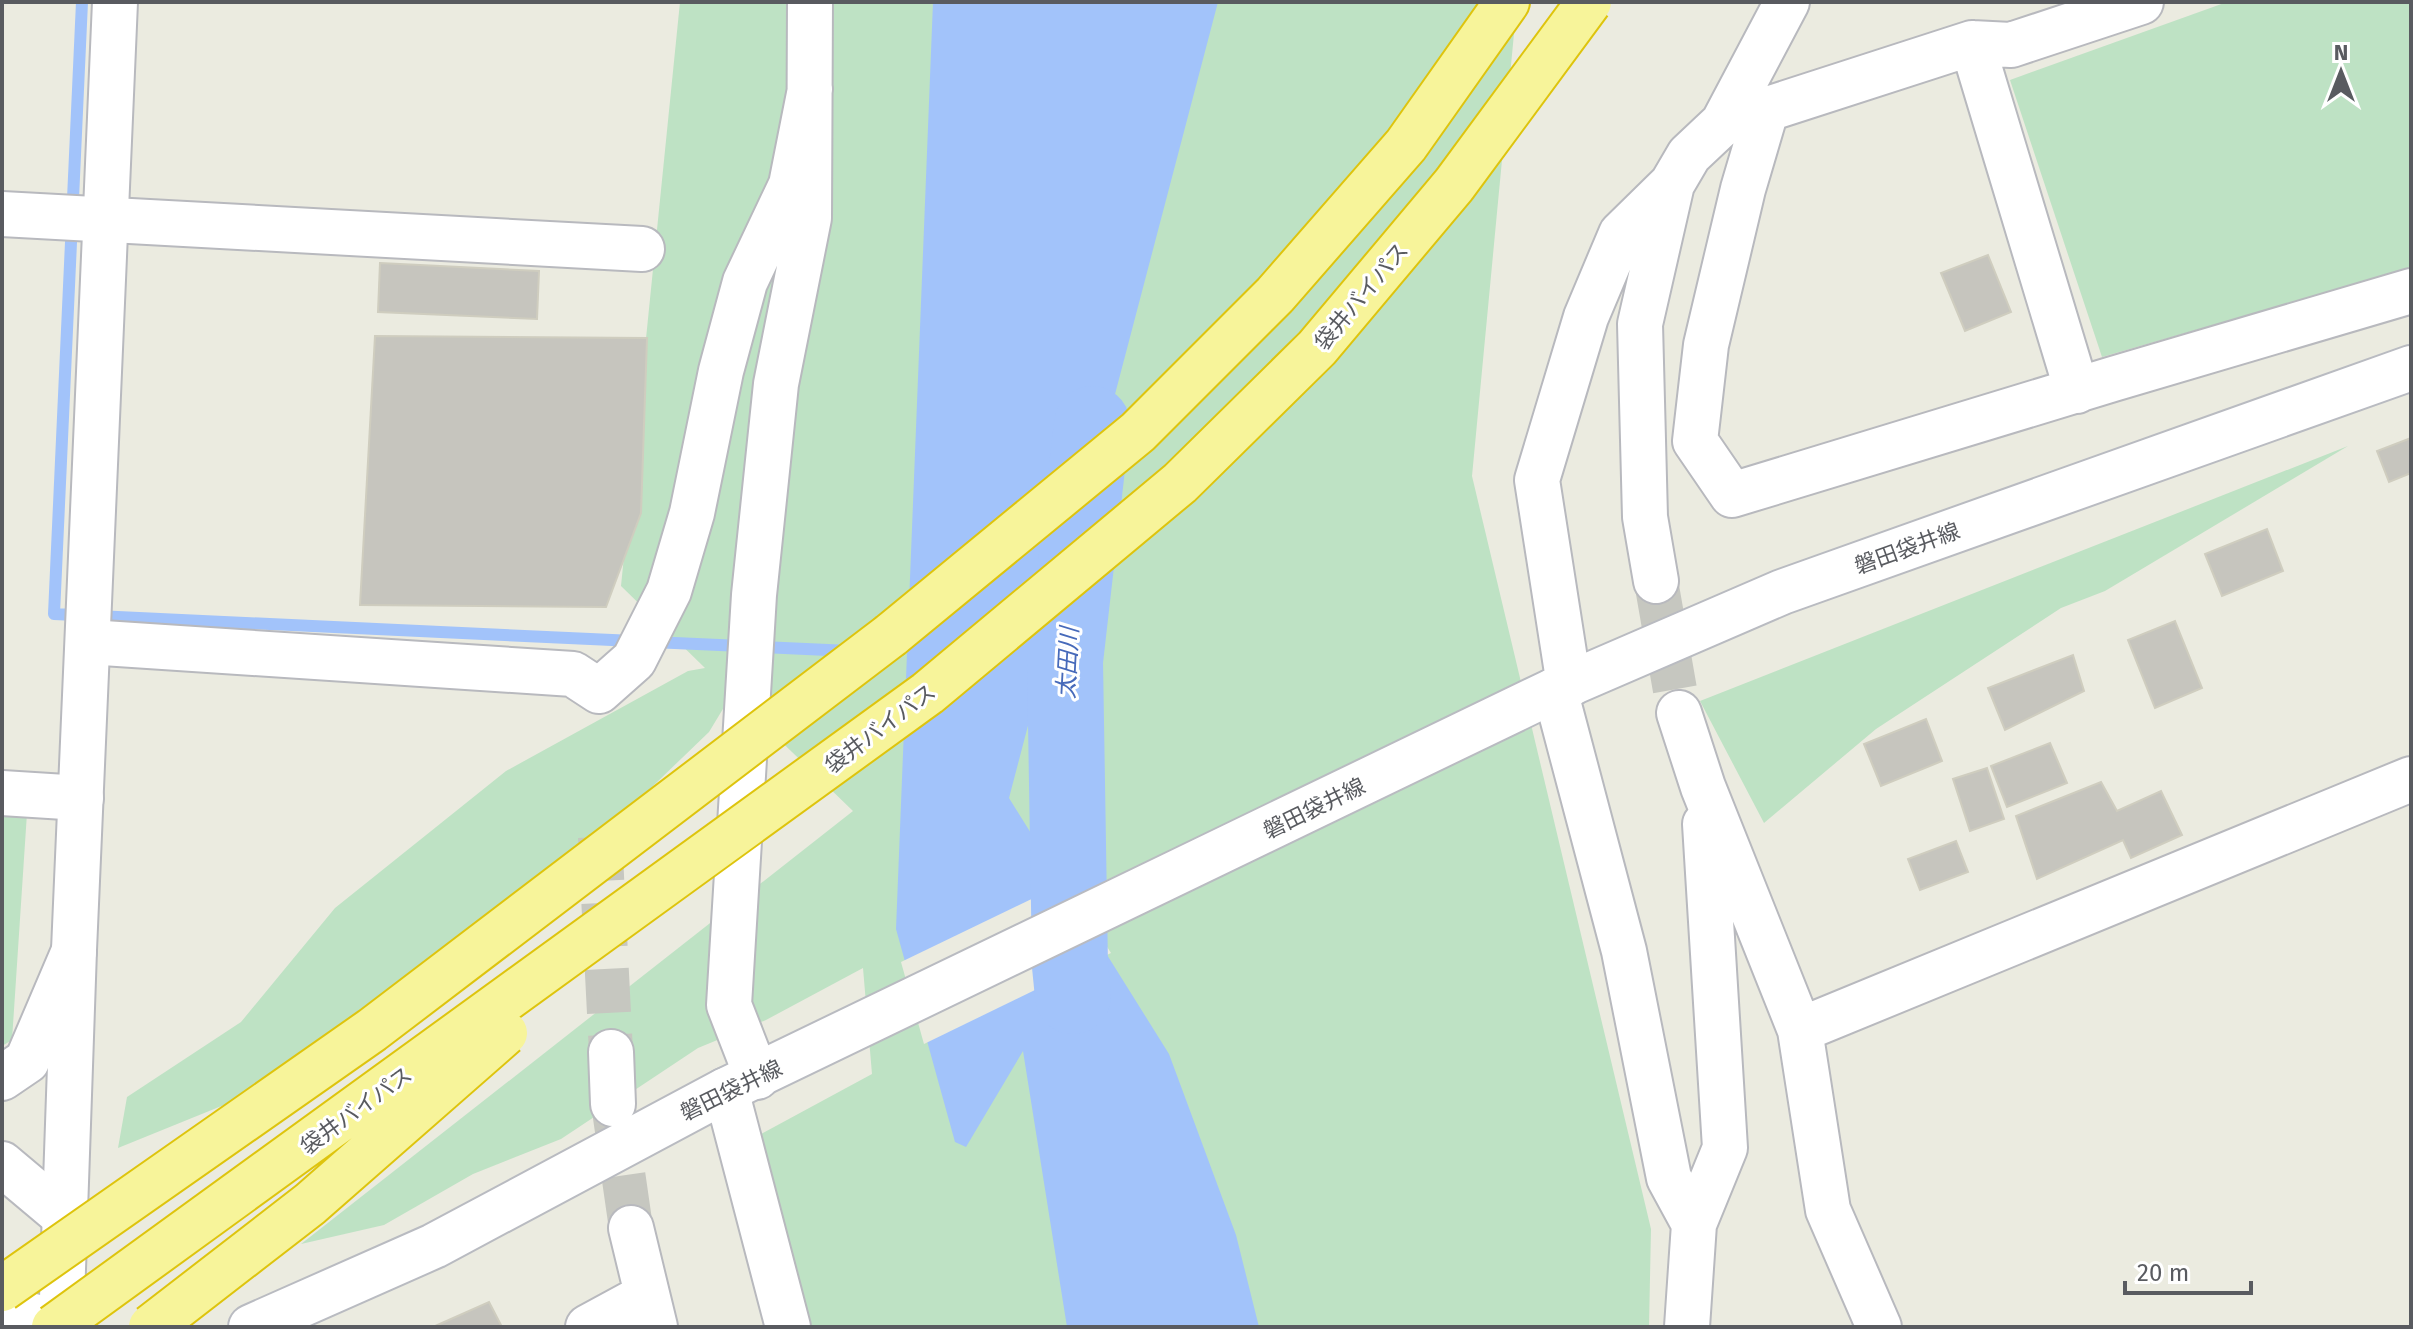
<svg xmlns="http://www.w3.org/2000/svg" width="2413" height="1329" font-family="'Fira Sans','Noto Sans JP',sans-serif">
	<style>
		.green { fill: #bee2c4 }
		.water { fill: #a2c3fa }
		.pier { fill: #ebebe0 }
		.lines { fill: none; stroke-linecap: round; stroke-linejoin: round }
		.stream { stroke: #a2c3fa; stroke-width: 12 }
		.river { stroke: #a2c3fa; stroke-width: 76 }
		.building { fill: #c6c5be; stroke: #cfcdbf; stroke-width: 2 }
		.minor-tunnel { stroke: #c6c7c0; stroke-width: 44; stroke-dasharray: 44 22; stroke-linecap: butt }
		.minor-casing { stroke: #b8b9be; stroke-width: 48 }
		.tertiary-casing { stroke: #b8b9be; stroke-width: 48 }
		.secondary-casing { stroke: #b9bbc1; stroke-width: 48 }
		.trunk-casing { stroke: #dec40d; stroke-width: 48 }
		.minor { stroke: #fff; stroke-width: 44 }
		.tertiary { stroke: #fff; stroke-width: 44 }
		.secondary { stroke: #fff; stroke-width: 44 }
		.trunk { stroke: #f7f49a; stroke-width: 44 }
		.trunk-bridge-casing { stroke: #dec40d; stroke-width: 48; stroke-linecap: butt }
		.trunk-bridge { stroke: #f7f49a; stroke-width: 44 }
		.labels { text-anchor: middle; stroke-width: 6; stroke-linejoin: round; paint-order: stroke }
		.street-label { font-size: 22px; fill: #595b60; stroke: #fff }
		.water-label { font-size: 24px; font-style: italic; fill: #476aba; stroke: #fff }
	</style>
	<rect width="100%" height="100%" fill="#ebebe0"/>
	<path class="green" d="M680,2H1517L1472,476L1651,1229L1649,1327H796L761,1134L872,1074L863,968L766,1020L698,1048L561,1139L473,1174L384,1225L301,1244L853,811L732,694L709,732L600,837L266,1088L118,1148L127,1097L241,1022L335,908L506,771L688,671L705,668L621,586Z
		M2227,2H2411V268L2102,357L2010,80Z
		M2348,446L2105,591L2061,608L1876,729L1764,823L1700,701Z
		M2,812L27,813L12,1040L2,1046Z"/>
	<path class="water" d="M933,2H1218L1009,798L1169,1054L1236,1235L1259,1327H1067L1023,1051L966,1147L955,1142L896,929Z"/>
	<path class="pier" d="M1067,882L1111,953L924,1044L901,962Z"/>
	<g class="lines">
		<path class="stream" d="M82,2L54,614L634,641
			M652,642L850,651
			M1032,659L1065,661"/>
		<path class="river" d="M1073,996L1070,966L1065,661L1092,424"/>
	</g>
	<path class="building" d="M1988,255L2011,312L1965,331L1941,273Z
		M380,263L539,271L537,319L378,312Z
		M375,336L647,338L641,513L606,607L360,605Z
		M2411,438V473L2389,482L2377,451Z
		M2267,529L2283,571L2222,596L2205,554Z
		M2175,621L2202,688L2155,708L2128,640Z
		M2073,655L2084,691L2005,730L1988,688Z
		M1926,719L1942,761L1881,786L1864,744Z
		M2050,743L2067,783L2007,807L1991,766Z
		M1987,768L2004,819L1970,831L1953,779Z
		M2101,782L2117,811L2161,791L2182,835L2131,858L2123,840L2037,879L2016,816Z
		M1956,841L1968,872L1920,890L1908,859Z
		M489,1302L502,1327H433Z"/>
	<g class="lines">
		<path class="minor-tunnel" d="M1656,581L1679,713
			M600,837L611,1052
			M614,1110L631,1228"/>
		<defs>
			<path id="minor" d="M1972,43L2077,391
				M1766,111L1743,189L1706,345L1695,441L1732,495L2113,379L2411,291
				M1737,119L1972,43L2011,45L2141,2
				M2,214L642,249
				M1656,581L1645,517L1640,324L1672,184
				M88,642L573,674L599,691L634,660L669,591L692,513L721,371L745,282L791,185L810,89
				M1569,685L1537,480L1586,317L1621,234L1672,184L1689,155L1723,123L1787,2
				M1555,690L1624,951L1669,1178L1694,1224
				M1679,713L1703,787L1800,1030L1828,1210L1879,1327
				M2,793L81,798
				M1800,1030L2411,779
				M611,1052L613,1104
				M757,1077L729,1005L754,595L776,384L809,218L810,2
				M2,1078L27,1061L74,951
				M726,1090L788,1327
				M2,1164L65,1217
				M631,1228L655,1327
				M588,1327L647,1295
				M1687,1327L1694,1224L1725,1148L1705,824"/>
			<path id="tertiary" d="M61,1327L74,950L115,2"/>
			<path id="secondary" d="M2,1308L34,1316L56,1327
				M251,1327L434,1246L726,1090L1555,690L1782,592L2411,368"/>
			<path id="trunk" d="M891,635L1138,432L1275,295L1406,145L1507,2"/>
		</defs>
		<use href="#minor" class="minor-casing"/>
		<use href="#tertiary" class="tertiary-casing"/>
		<use href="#secondary" class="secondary-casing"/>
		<use href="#trunk" class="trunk-casing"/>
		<use href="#minor" class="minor"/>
		<use href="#tertiary" class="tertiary"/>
		<use href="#secondary" class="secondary"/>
		<use href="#trunk" class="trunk"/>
		<defs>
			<path id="trunk-bridge" d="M2,1289L372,1030L891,635
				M54,1327L928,693L1180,483L1317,348L1454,185L1589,2
				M151,1327L310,1204L505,1033"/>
		</defs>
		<use href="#trunk-bridge" class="trunk-bridge-casing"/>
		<use href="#trunk-bridge" class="trunk-bridge"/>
	</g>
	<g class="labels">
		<g class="street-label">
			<text transform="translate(1361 296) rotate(-50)" y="8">袋井バイパス</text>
			<text transform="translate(1907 548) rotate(-20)" y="8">磐田袋井線</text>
			<text transform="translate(880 728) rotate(-37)" y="8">袋井バイパス</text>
			<text transform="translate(1314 808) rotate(-26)" y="8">磐田袋井線</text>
			<text transform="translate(731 1090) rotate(-26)" y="8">磐田袋井線</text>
			<text transform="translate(356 1110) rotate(-36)" y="8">袋井バイパス</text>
		</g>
		<g class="water-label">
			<text transform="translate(1068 663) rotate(-87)" y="8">太田川</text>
		</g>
	</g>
	<rect width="2413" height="1329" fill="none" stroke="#595b60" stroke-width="8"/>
	<g transform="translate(2341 72)" stroke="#ffffff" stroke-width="6" paint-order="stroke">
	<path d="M0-6L14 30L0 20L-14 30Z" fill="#595b60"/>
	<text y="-12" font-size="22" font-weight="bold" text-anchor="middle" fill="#595b60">N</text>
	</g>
	<path d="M2125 1281v12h126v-12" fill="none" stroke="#595b60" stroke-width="4"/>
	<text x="2137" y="1281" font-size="24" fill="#595b60" stroke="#ffffff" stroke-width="6" paint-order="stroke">20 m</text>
</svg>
